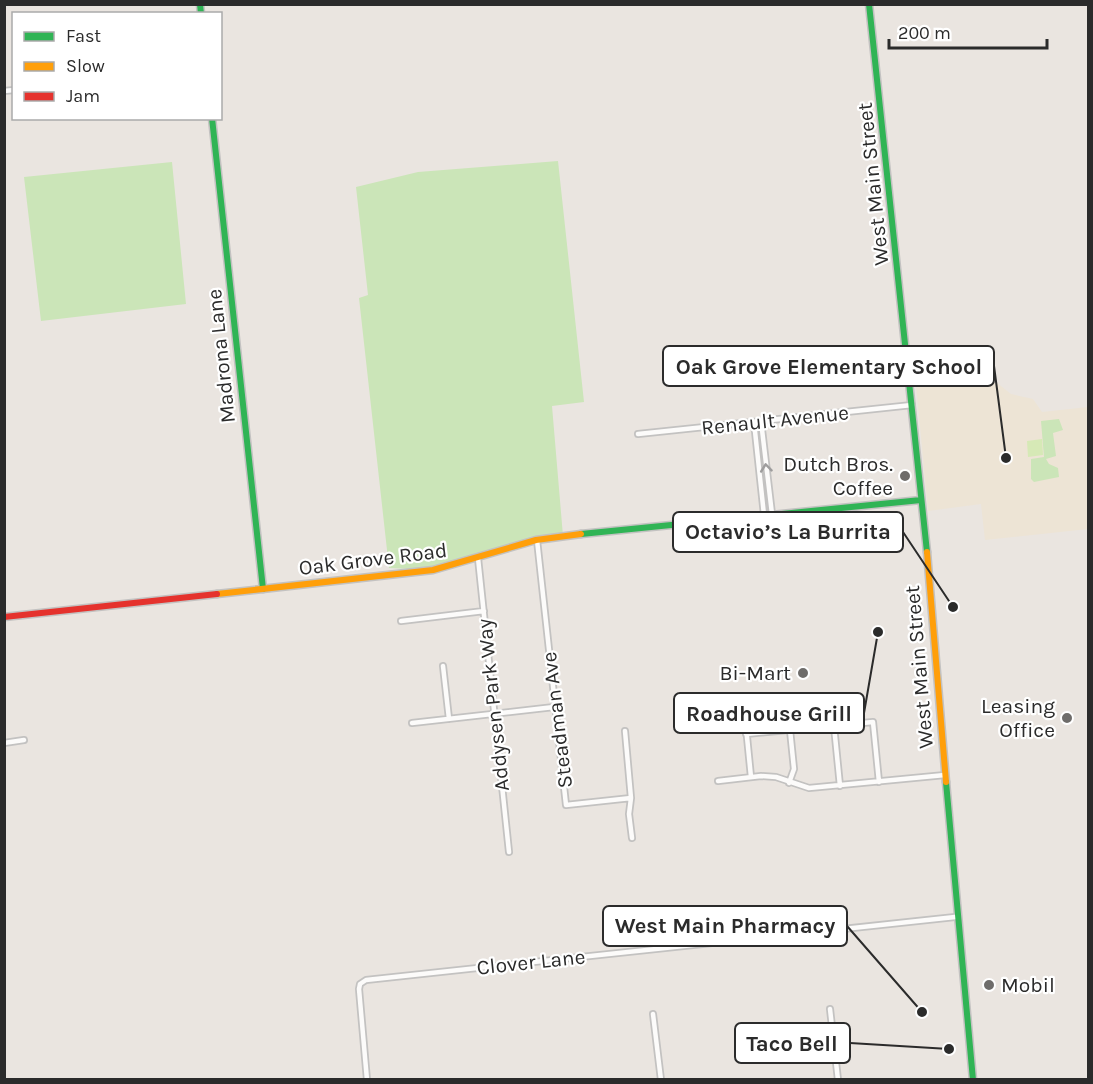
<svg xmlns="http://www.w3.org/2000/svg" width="1093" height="1084" font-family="Karla,sans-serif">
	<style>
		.education { fill: #ede4d5 }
		.green { fill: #cbe5b8 }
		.pitch { fill: #d6e9b6 }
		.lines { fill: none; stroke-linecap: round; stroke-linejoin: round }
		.stream { stroke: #93d5ed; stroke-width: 1.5 }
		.street-casing { stroke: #c3c2c1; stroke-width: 8 }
		.fast-casing { stroke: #c3c2c1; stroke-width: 9 }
		.slow-casing { stroke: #c3c2c1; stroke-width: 9 }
		.jam-casing { stroke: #c3c2c1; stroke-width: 9 }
		.street { stroke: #fcfbfa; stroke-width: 4.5 }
		.fast { stroke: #30b455; stroke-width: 6 }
		.slow { stroke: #ff9f0a; stroke-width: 6 }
		.jam { stroke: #e5322d; stroke-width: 6 }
		.oneway { stroke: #9e9d9d }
		.poi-dot { fill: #6e6c6a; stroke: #fff; stroke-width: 2 }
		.labels { text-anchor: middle; stroke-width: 4.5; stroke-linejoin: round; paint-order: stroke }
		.street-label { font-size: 21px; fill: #2b2b2b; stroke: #fff }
		.poi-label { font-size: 21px; fill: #2b2b2b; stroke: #fff; text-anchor: end }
		.leader { fill: none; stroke: #2b2b2b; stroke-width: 2 }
		.callout-dot { fill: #2b2b2b; stroke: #fff; stroke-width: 2 }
		.callout { fill: #fff; stroke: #2b2b2b; stroke-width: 2 }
		.callout-label { font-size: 22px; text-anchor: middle; font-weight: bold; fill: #2b2b2b }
	</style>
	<rect width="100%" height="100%" fill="#eae5e0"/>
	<path class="education" d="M914,363L996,382L1011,394L1033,399L1042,412L1088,407V529L985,540L981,504L928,511Z"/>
	<path class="green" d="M558,161L584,402L552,406L563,536L433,570L389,568L359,298L368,295L356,187L418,172Z
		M172,162L186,304L41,321L24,177Z
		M1059,419L1063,430L1053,433L1056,456L1046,459L1049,464L1058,468L1059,477L1034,482L1031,479V459L1044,457L1041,421Z"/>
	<path class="pitch" d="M1042,439L1043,455L1028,457L1027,441Z"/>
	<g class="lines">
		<path class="stream" d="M827,5V4"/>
		<defs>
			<path id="street" d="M4,91L14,90
				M761,421L772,514
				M754,422L764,515
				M638,434L912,405
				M537,540L566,805L631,798L625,731
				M478,558L509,852
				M401,621L484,611
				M443,666L449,719
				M745,717L751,777
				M412,723L554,707
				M834,726L840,786
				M746,734L873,722L879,782
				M4,743L24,740
				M718,781L761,776L776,777L809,788L945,775
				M789,783L794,769L790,730
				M631,798L629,814L632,838
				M830,1009L838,1080
				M653,1014L661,1080
				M367,1080L359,989L360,984L366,980L955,917"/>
			<path id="fast" d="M200,4L201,14
				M869,4L927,552
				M212,118L263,589
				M581,534L921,500
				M946,782L973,1080"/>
			<path id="slow" d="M927,552L946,782
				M217,594L433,570L536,540L581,534"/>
			<path id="jam" d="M4,617L217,594"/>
		</defs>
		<use href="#street" class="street-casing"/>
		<use href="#fast" class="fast-casing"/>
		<use href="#slow" class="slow-casing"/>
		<use href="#jam" class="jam-casing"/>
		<use href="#street" class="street"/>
		<use href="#fast" class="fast"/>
		<use href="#slow" class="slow"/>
		<use href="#jam" class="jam"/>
	</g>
	<defs><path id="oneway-chevron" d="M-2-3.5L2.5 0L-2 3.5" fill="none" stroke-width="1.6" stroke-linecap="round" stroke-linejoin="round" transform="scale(1.5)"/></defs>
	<use class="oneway" href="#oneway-chevron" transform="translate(766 468) rotate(-96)"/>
	<g class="poi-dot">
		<circle cx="905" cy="476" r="6"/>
		<circle cx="803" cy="673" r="6"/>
		<circle cx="1067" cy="718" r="6"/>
		<circle cx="989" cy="985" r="6"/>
	</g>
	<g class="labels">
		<g class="street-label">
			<text transform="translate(873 184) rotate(-96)" y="7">West Main Street</text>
			<text transform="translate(221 356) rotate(-96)" y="7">Madrona Lane</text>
			<text transform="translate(775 420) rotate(-6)" y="7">Renault Avenue</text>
			<text transform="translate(373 559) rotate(-7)" y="7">Oak Grove Road</text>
			<text transform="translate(919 667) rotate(-95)" y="7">West Main Street</text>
			<text transform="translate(493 705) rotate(-96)" y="7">Addysen Park Way</text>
			<text transform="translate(557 720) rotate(-97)" y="7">Steadman Ave</text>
			<text transform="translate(531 962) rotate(-6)" y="7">Clover Lane</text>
		</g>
		<g class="poi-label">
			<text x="893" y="471">Dutch Bros.<tspan x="893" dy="24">Coffee</tspan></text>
			<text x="791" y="680">Bi-Mart</text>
			<text x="1055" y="713">Leasing<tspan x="1055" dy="24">Office</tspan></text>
			<text x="1001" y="992" text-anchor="start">Mobil</text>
		</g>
	</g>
	<path class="leader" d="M1006 458L994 366M953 607L903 532M878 632L864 713M922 1012L847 926M949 1049L850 1043"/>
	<g class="callout-dot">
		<circle cx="1006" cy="458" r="6"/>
		<circle cx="953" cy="607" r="6"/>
		<circle cx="878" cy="632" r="6"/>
		<circle cx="922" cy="1012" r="6"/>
		<circle cx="949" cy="1049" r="6"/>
	</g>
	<g class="callout">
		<rect x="663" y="346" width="331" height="40" rx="6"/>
		<rect x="673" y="512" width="230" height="40" rx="6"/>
		<rect x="674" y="693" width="190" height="40" rx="6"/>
		<rect x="603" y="906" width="244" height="40" rx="6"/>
		<rect x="735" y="1023" width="115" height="40" rx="6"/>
	</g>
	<g class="callout-label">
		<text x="829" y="374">Oak Grove Elementary School</text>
		<text x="788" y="539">Octavio’s La Burrita</text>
		<text x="769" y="721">Roadhouse Grill</text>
		<text x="725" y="933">West Main Pharmacy</text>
		<text x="792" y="1051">Taco Bell</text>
	</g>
	<rect width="1093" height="1084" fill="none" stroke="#2b2b2b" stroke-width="12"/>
	<rect x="12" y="12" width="210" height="108" fill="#ffffff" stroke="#aaaaaa" stroke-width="1.5"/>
	<rect x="24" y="32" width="30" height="9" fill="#30b455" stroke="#aaaaaa" stroke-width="1.5"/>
	<text x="66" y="42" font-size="18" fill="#2b2b2b">Fast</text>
	<rect x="24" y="62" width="30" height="9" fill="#ff9f0a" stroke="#aaaaaa" stroke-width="1.5"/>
	<text x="66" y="72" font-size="18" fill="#2b2b2b">Slow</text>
	<rect x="24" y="92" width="30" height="9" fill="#e5322d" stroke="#aaaaaa" stroke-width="1.5"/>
	<text x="66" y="102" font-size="18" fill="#2b2b2b">Jam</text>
	<path d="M889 39v9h158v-9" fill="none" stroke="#2b2b2b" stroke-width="3"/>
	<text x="898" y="39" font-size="18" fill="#2b2b2b" stroke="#ffffff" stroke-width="4.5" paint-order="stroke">200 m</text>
</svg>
